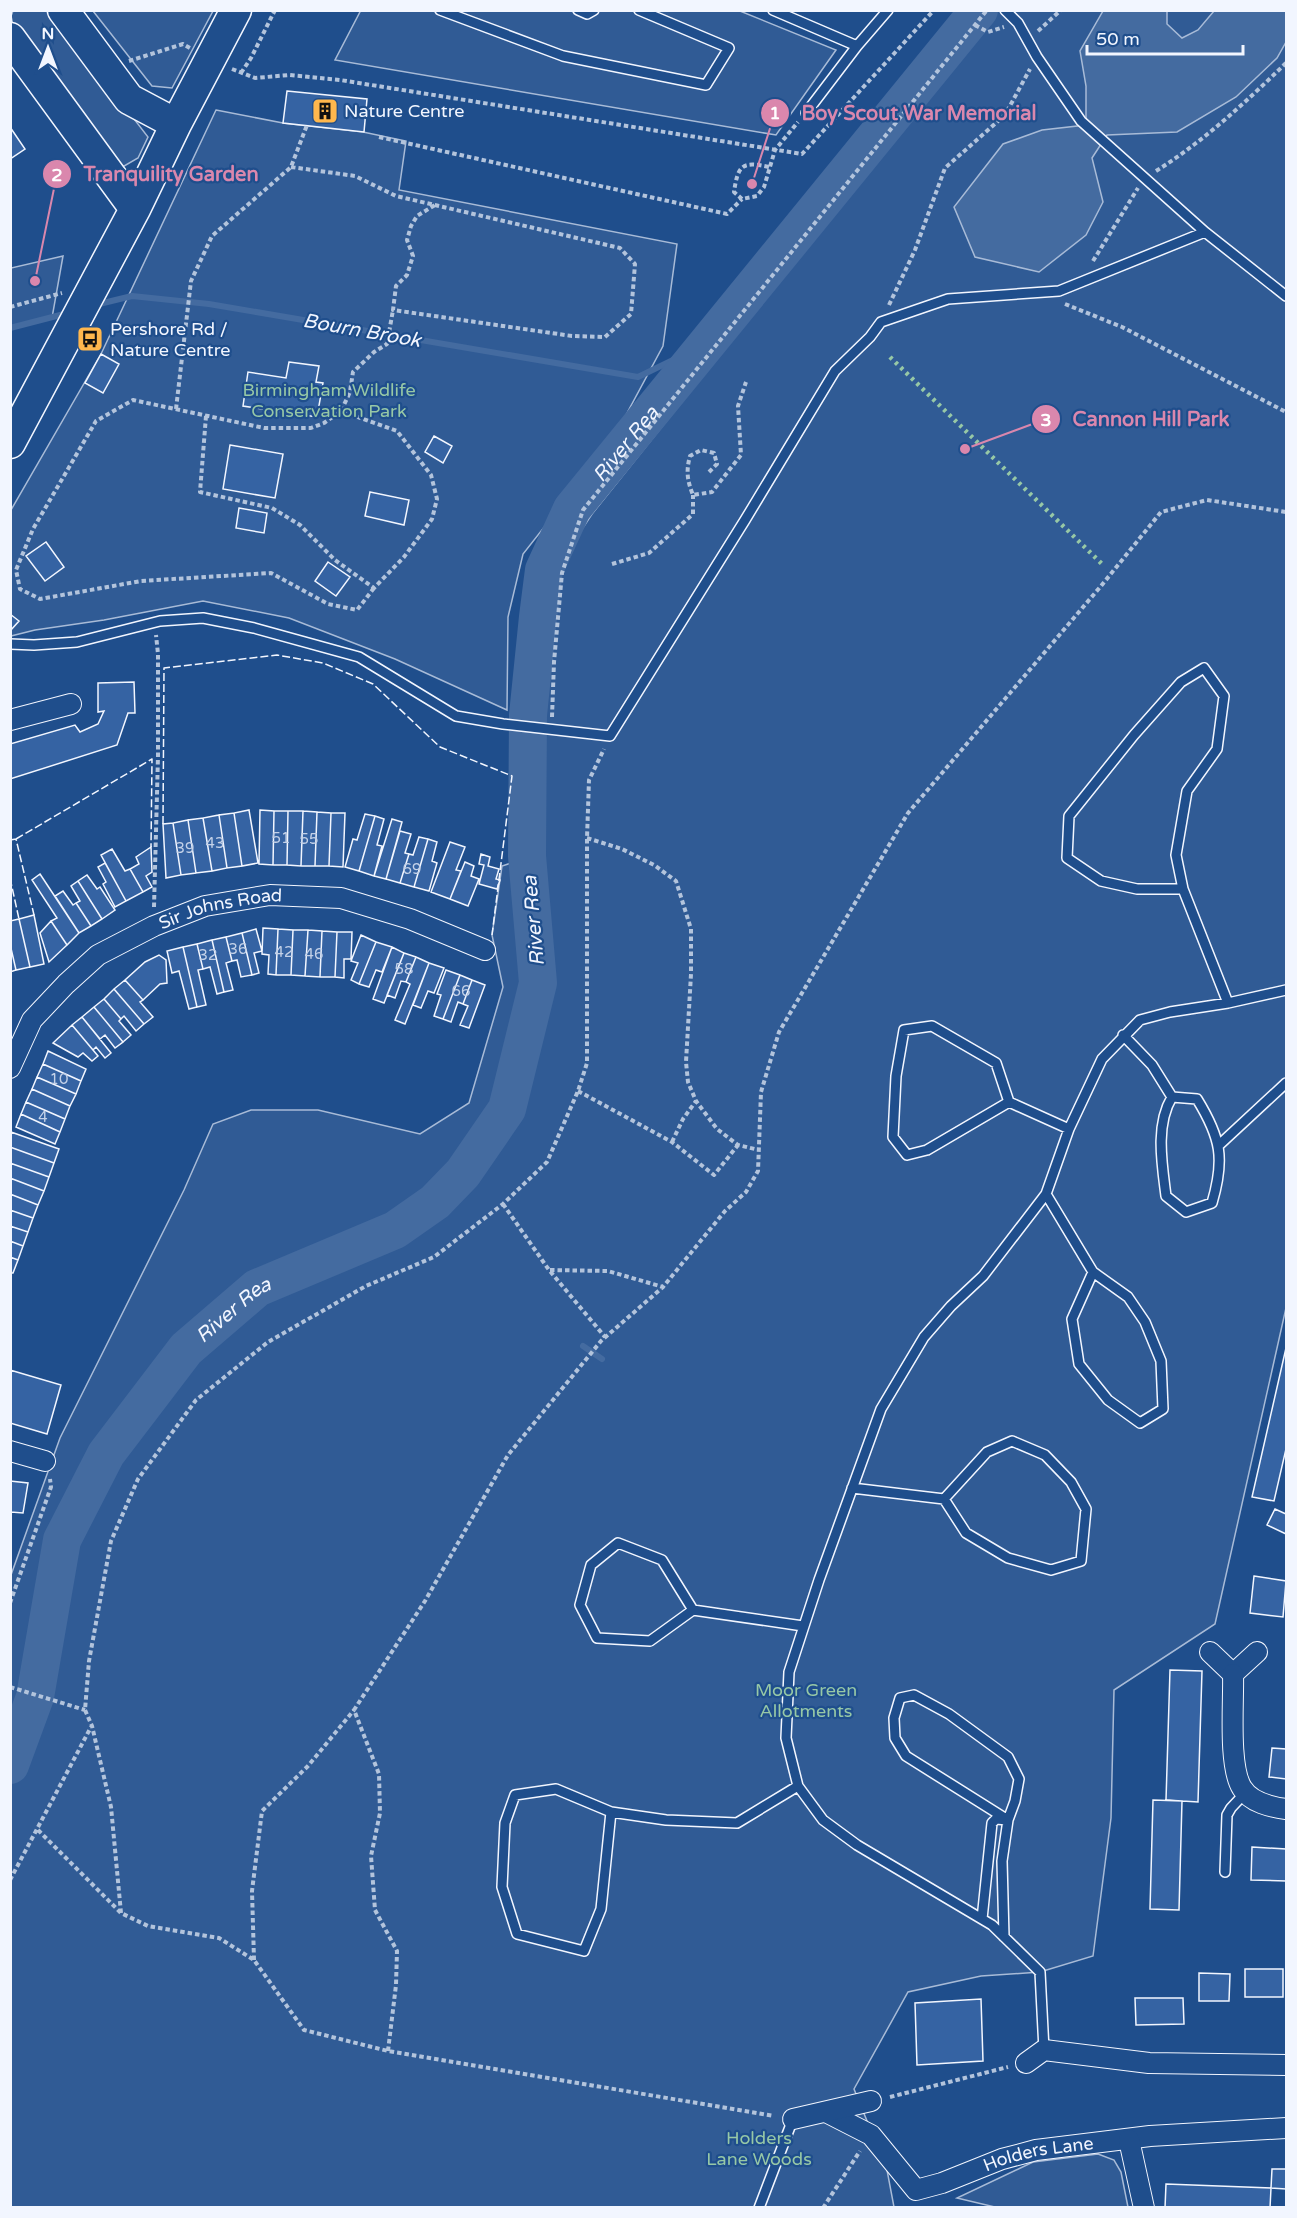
<svg xmlns="http://www.w3.org/2000/svg" width="1297" height="2218" font-family="'Varela Round',sans-serif">
	<style>
		.built { fill: #305b95; stroke: #a8bbd7; stroke-width: 1.5 }
		.water { fill: #446ba0; stroke: #a8bbd7; stroke-width: 1.5 }
		.lines { fill: none; stroke-linecap: round; stroke-linejoin: round }
		.stream { stroke: #446ba0; stroke-width: 6 }
		.river { stroke: #446ba0; stroke-width: 38 }
		.building { fill: #3563a3; stroke: #f2f6ff; stroke-width: 1.5 }
		.service-casing { stroke: #f2f6ff; stroke-width: 12 }
		.minor-casing { stroke: #f2f6ff; stroke-width: 22 }
		.primary-casing { stroke: #f2f6ff; stroke-width: 33 }
		.path { stroke: #b3c4dc; stroke-width: 4; stroke-dasharray: 4.5 3; stroke-linecap: butt }
		.service { stroke: #1f4e8c; stroke-width: 9 }
		.minor { stroke: #1f4e8c; stroke-width: 20 }
		.primary { stroke: #1f4e8c; stroke-width: 30 }
		.hedge { stroke: #97c8a6; stroke-width: 4.5; stroke-dasharray: 3 4.5; stroke-linecap: butt }
		.fence { stroke: #f2f6ff; stroke-width: 1.5; stroke-dasharray: 8 3; stroke-linecap: butt }
		.labels { text-anchor: middle; stroke-width: 4.5; stroke-linejoin: round; paint-order: stroke }
		.number-label { font-size: 15px; fill: #c3d1e8 }
		.poi-label { font-size: 18px; fill: #f2f6ff; stroke: #1f4e8c; text-anchor: start }
		.park-label { font-size: 18px; fill: #97c8a6; stroke: #1f4e8c }
		.street-label { font-size: 18px; fill: #f2f6ff; stroke: #1f4e8c }
		.water-label { font-size: 20px; font-style: italic; fill: #f2f6ff; stroke: #1f4e8c }
		.leader { fill: none; stroke: #da87ad; stroke-width: 2 }
		.callout-dot { fill: #da87ad; stroke: #1f4e8c; stroke-width: 2 }
		.mark-label { font-size: 18px; text-anchor: middle; font-weight: bold; fill: #fff }
		.callout-label { font-size: 20px; text-anchor: middle; font-weight: bold; fill: #da87ad; stroke: #1f4e8c; stroke-width: 4.5; stroke-linejoin: round; paint-order: stroke }
	</style>
	<rect width="100%" height="100%" fill="#1f4e8c"/>
	<path class="built" d="M361,10L740,11L836,50L776,135L335,60Z
		M13,11H51L148,137L138,158L119,169L14,30L11,16Z
		M93,11H213L172,88L152,86Z
		M995,11H1286V1308L1215,1624L1114,1690L1111,1818L1093,1956L1040,1972L981,1976L908,1992L854,2089L887,2170L894,2207L11,2208V1575L60,1438L184,1190L213,1124L251,1110H318L420,1134L469,1103L503,987L492,935L502,866L539,854L542,614L557,567L592,514Z
		M216,110L283,123L363,132L406,141L399,190L677,244L663,346L612,441L523,554L508,617L507,710L395,659L289,618L203,601L104,620L35,630L11,636V510L101,354Z
		M63,256L52,318L11,329V268Z
		M1098,2154L1114,2160L1121,2172L1128,2207L999,2208L957,2198L1033,2162Z"/>
	<path class="water" d="M1103,11H1167V24L1182,38L1198,30L1214,11H1286V42L1277,58L1236,97L1177,132L1107,135L1092,158L1103,202L1086,235L1039,272L975,257L954,207L1003,144L1042,130L1086,125V86L1080,51Z"/>
	<g class="lines">
		<path class="stream" d="M95,305L132,296L209,304L638,377L708,343
			M10,328L68,313
			M583,1346L602,1359"/>
		<path class="river" id="s1" d="M10,1765L35,1697L62,1540L106,1454L186,1349L257,1288L395,1230L435,1202L463,1173L507,1109L538,983L527,856L528,715L538,617L544,570L572,509L979,10"/>
	</g>
	<path class="building" d="M287,91L367,99L364,132L283,123Z
		M10,127L25,149L10,159Z
		M101,354L119,364L103,393L85,383Z
		M289,362L319,366L316,382L323,383L317,417L243,406L248,372L286,378Z
		M434,436L452,446L443,463L425,452Z
		M230,445L283,454L275,498L223,489Z
		M370,492L409,500L404,525L365,516Z
		M239,508L267,513L264,533L236,528Z
		M46,542L64,567L45,581L26,556Z
		M328,562L350,577L336,596L315,581Z
		M10,614L19,621L10,631Z
		M134,682L135,713H128L117,745L10,779V744L75,725L80,732L98,724L104,711L98,712V683Z
		M249,810L258,863L242,866L234,813Z
		M260,810L274,811L273,865L259,864Z
		M274,811H288L287,865H273Z
		M288,811H303L301,866L287,865Z
		M303,811L317,812L315,866H301Z
		M317,812L331,813L329,866H315Z
		M234,813L242,866L227,868L219,815Z
		M331,813H345L343,867L329,866Z
		M365,814L375,816L359,871L345,867L353,839L357,840Z
		M219,815L227,868L212,871L203,818Z
		M375,816L384,819L377,845L382,846L374,876L359,871Z
		M203,818L212,871L196,873L188,820Z
		M392,819L402,822L386,879L374,876Z
		M188,820L196,873L181,875L173,823Z
		M173,823L181,875L166,878L163,824Z
		M400,831L411,834L405,853L409,854L400,883L386,879Z
		M419,837L428,839L414,887L400,883L409,854L413,855Z
		M428,839L437,842L432,861L437,863L429,891L414,887Z
		M450,842L465,847L456,870L461,871L450,899L431,892Z
		M151,847L152,872L146,876L152,887L143,892L130,869L139,864L136,857Z
		M112,849L125,871L130,869L143,892L126,901L101,855Z
		M481,854L490,857L488,866L499,869L496,879L500,880L497,889L479,884L484,865L479,864Z
		M465,862L474,866L471,876L479,879L468,906L450,899Z
		M105,863L126,901L115,907L103,884L106,882L98,867Z
		M40,874L79,933L67,945L51,921L57,918L32,880Z
		M87,875L97,889L100,887L115,910L102,919L78,881Z
		M78,881L102,919L91,926L76,903L80,901L71,886Z
		M63,891L73,905L76,903L91,926L79,933L55,896Z
		M34,915L44,964L30,967L19,919Z
		M19,919L30,967L16,970L10,944V921Z
		M51,921L67,945L49,962L40,933Z
		M263,928L278,929L276,975L268,974L269,955L262,954Z
		M256,929L262,951L254,953L259,973L252,975L242,933Z
		M278,929L293,930L291,975H276Z
		M293,930H308L305,976L291,975Z
		M308,930L322,931L320,977L305,976Z
		M322,931L337,932L335,977H320Z
		M337,932H352L351,959H344V978L335,977Z
		M242,933L252,975L241,977L237,960L232,961L226,937Z
		M361,935L376,942L359,984L351,980L358,963L351,961Z
		M226,937L232,961L226,963L233,990L224,992L212,940Z
		M212,940L224,992L217,994L210,967L203,969L197,944Z
		M376,942L392,947L382,972L376,970L369,987L359,984Z
		M10,944L16,970L10,972Z
		M197,944L203,969L198,970L206,1005L197,1007L183,947Z
		M183,947L197,1007L189,1009L179,971L172,973L167,951Z
		M392,947L404,953L384,1003L373,999Z
		M404,953L416,957L406,982L401,981L395,998L387,995Z
		M159,955L166,960L167,983L160,984L143,1000L125,980L145,962Z
		M416,957L429,963L405,1024L395,1020L410,984L406,982Z
		M429,963L444,968L434,993L428,991L421,1008L413,1005Z
		M446,970L460,975L443,1019L434,1016L441,995L437,994Z
		M460,975L472,980L463,1004L458,1002L451,1022L443,1019Z
		M125,980L143,1000L140,1002L153,1017L144,1024L114,989Z
		M472,980L485,985L469,1028L460,1025L468,1006L463,1004Z
		M114,989L144,1024L136,1031L124,1016L121,1019L104,999Z
		M104,999L121,1019L119,1021L131,1035L123,1042L94,1007Z
		M94,1007L123,1042L115,1048L105,1035L100,1039L82,1017Z
		M82,1017L111,1053L105,1058L96,1047L93,1050L72,1025Z
		M72,1025L98,1056L92,1061L83,1053L78,1057L53,1043Z
		M48,1051L86,1069L81,1081L43,1064Z
		M43,1064L81,1081L76,1094L37,1077Z
		M37,1077L76,1094L70,1106L32,1089Z
		M32,1089L70,1106L65,1119L26,1102Z
		M26,1102L65,1119L60,1132L21,1114Z
		M21,1114L60,1132L55,1144L16,1127Z
		M11,1132L59,1149L54,1163L10,1147Z
		M10,1147L54,1163L49,1177L10,1163Z
		M10,1163L49,1177L44,1191L10,1178Z
		M10,1178L44,1191L38,1205L10,1194Z
		M10,1194L38,1205L33,1218L10,1210Z
		M10,1210L33,1218L28,1232L10,1226Z
		M10,1226L28,1232L23,1246L10,1241Z
		M10,1241L23,1246L18,1260L10,1257Z
		M10,1257L18,1260L13,1273H10Z
		M1286,1348V1449L1274,1501L1252,1497Z
		M10,1370L61,1385L47,1434L10,1423Z
		M10,1481L28,1483L23,1513L11,1512L10,1515Z
		M1275,1509L1286,1514V1534L1267,1525Z
		M1254,1576L1286,1581L1283,1617L1250,1613Z
		M1170,1670L1202,1671L1198,1802L1166,1800Z
		M1272,1748L1286,1749V1779L1269,1777Z
		M1153,1800L1182,1801L1179,1910L1150,1909Z
		M1252,1847L1286,1849V1881L1251,1880Z
		M1245,1969H1283V1997H1245Z
		M1199,1973L1230,1974L1229,2001H1199Z
		M1135,1998H1183L1184,2024L1136,2025Z
		M981,1999L983,2061L917,2065L915,2003Z
		M1272,2169H1286V2189L1271,2188Z
		M1166,2184L1271,2188L1270,2208H1165Z"/>
	<g class="lines">
		<defs>
			<path id="service" d="M440,10L563,56L706,85L729,48L639,10
				M578,10L587,14L594,10
				M773,10L857,46
				M1005,10L1018,23L1037,57L1081,121L1205,232
				M806,113L857,46L888,10
				M10,644L34,645L77,642L160,621L203,618L254,628L359,657L456,716L503,724L610,736L745,520L835,371L870,337L881,322L948,299L1059,291L1205,232L1286,296
				M1183,889H1137L1101,881L1067,858L1069,816L1134,735L1181,682L1204,668L1224,696L1217,749L1187,791L1176,855L1183,889L1228,1003
				M1123,1035L1152,1065L1172,1097L1197,1099C1221,1138 1225,1159 1212,1203L1186,1212L1166,1196C1162,1164 1155,1125 1172,1097
				M1009,1102L927,1150L907,1155L893,1137L896,1076L904,1030L932,1026L996,1063L1009,1102L1069,1129
				M1218,1146L1286,1083
				M1046,1194L1093,1272L1128,1297L1145,1322L1161,1361L1163,1409L1140,1423L1108,1400L1079,1364L1072,1319L1093,1272
				M852,1488L944,1499L987,1452L1012,1441L1045,1455L1071,1482L1086,1509L1081,1561L1051,1570L1008,1558L966,1533L944,1499
				M693,1610L650,1641L597,1638L580,1605L591,1565L618,1543L662,1560L693,1610L803,1626
				M914,1695L949,1714L1008,1757L1019,1779L1015,1801L1008,1820L906,1756L895,1738L894,1718L900,1698Z
				M611,1812L601,1909L584,1951L517,1934L502,1887L505,1823L515,1795L556,1789L611,1812L666,1820L737,1823L798,1786
				M1225,1872L1227,1815L1231,1808L1246,1792
				M982,1919L992,1823L996,1819L1008,1820L1002,1861L1004,1937
				M1044,2050L1040,1972L992,1925L857,1845L823,1820L798,1786L786,1738L789,1672L819,1580L881,1409L924,1337L951,1306L983,1276L1046,1194L1069,1129L1102,1059L1140,1020L1170,1012L1228,1003L1286,990
				M759,2208L793,2119"/>
			<g id="minor">
				<path d="M10,720L71,704"/>
				<path id="s2" d="M10,1068L32,1020L66,984L98,955L154,926L205,906L270,895L341,898L410,919L485,950"/>
				<path d="M10,1451L45,1461"/>
				<path d="M1210,1652L1233,1674L1257,1652"/>
				<path d="M1233,1674C1234,1701 1228,1766 1242,1788C1251,1803 1271,1807 1286,1809"/>
				<path d="M1026,2063L1044,2050L1149,2063L1286,2065"/>
				<path id="s3" d="M826,2112L871,2135L916,2190L942,2183L1002,2159L1036,2150L1150,2136L1286,2128"/>
				<path d="M793,2119L871,2101"/>
				<path d="M1129,2140L1144,2208"/>
			</g>
			<path id="primary" d="M63,10L129,99L176,124
				M10,38L135,209
				M10,443L135,209L176,124L236,10"/>
		</defs>
		<use href="#service" class="service-casing"/>
		<use href="#minor" class="minor-casing"/>
		<use href="#primary" class="primary-casing"/>
		<path class="path" d="M975,25L988,32L1004,27
			M1038,31L1061,10
			M129,61L183,44L190,48
			M232,69L255,78L289,75L340,80L802,154L934,10
			M241,73L251,58L275,10
			M379,137L727,214L742,199
			M291,167L355,176L396,196L620,248L635,264L631,314L605,337L572,336L393,310L396,286L407,275L413,256L407,240L411,226L417,216L435,205
			M769,167C742,161 738,165 734,192L742,199L757,196L764,187L775,150L798,122
			M1156,171C1204,141 1246,102 1286,63
			M1093,261L1138,188
			M1065,304L1122,327L1286,412
			M889,305L915,250L945,168L1005,115L1030,69
			M10,307L62,293
			M176,409L191,281L212,236L291,167L307,125
			M206,416L200,492L272,508L300,525L335,560L374,588L404,557L432,519L437,499L431,475L397,431L341,411
			M709,472L717,464L714,453L701,450L690,456C686,471 687,480 693,495L712,492L741,455L738,406L746,382
			M612,564L649,553L693,514V495
			M374,588L357,610L328,604L271,573L141,581L40,599L20,589L16,570L33,529L96,421L133,400L264,428H311L324,423L341,411L350,392L353,372L374,352L387,344L393,310
			M552,717L554,662L562,573L583,510L987,10
			M587,838L622,849L654,865L676,881L691,929V974L686,1062L688,1082L696,1101L717,1129L738,1145L759,1150
			M154,907L158,756V654L156,635
			M578,1091L672,1142L714,1175L738,1145
			M672,1142L683,1119L696,1101
			M503,1204L549,1270L605,1337
			M550,1270L608,1271L663,1287
			M10,1603L51,1487L50,1479
			M10,1687L85,1710
			M38,1830L121,1913L148,1926L219,1938L254,1960L304,2030L388,2051L774,2116
			M10,1880L91,1727
			M121,1913L111,1807L92,1726L85,1710L89,1661L111,1541L138,1479L196,1400L268,1342L366,1286L434,1257L503,1204L547,1162L578,1091L587,1063V838L589,780L604,749
			M254,1960L252,1891L262,1811L308,1766L354,1710
			M388,2051L396,1985L397,1951L375,1910L371,1856L380,1813L379,1774L354,1710L425,1601L508,1455L601,1341L663,1287L725,1211L746,1192L758,1171L761,1092L779,1032L908,813L1101,586L1161,512L1207,500L1286,512
			M890,2097L1008,2067
			M823,2208L860,2151"/>
		<use href="#service" class="service"/>
		<use href="#minor" class="minor"/>
		<use href="#primary" class="primary"/>
		<path class="hedge" d="M890,357L1103,565"/>
		<path class="fence" d="M163,824L164,668L277,655L323,663L373,684L440,747L512,776L492,935
			M16,839L152,759L151,847
			M10,840L16,839L34,915
			M10,878L19,919"/>
	</g>
	<defs>
		<symbol id="building-square" viewBox="-11 -11 22 22"><rect x="-9" y="-9" width="18" height="18" rx="4" fill="#ffb74d" stroke="#1f4e8c"/><path d="M-4-6H4V6H1V3H-1V6H-4ZM-2.5-4.3h1.7v1.8h-1.7ZM.8-4.3h1.7v1.8H.8ZM-2.5-1h1.7V.8h-1.7ZM.8-1h1.7V.8H.8Z" fill="#111"/></symbol>
		<symbol id="bus-square" viewBox="-11 -11 22 22"><rect x="-9" y="-9" width="18" height="18" rx="4" fill="#ffb74d" stroke="#1f4e8c"/><path d="M-5-6H5V4H4V6H2V4H-2V6H-4V4H-5ZM-3.5-4V0h7V-4ZM-3.5 1.2v1.5H-2V1.2ZM2 1.2v1.5H3.5V1.2Z" fill="#111"/></symbol>
	</defs>
	<g fill-rule="evenodd">
		<use href="#building-square" x="310" y="96" width="30" height="30"/>
		<use href="#bus-square" x="75" y="324" width="30" height="30"/>
	</g>
	<g class="labels">
		<g class="number-label">
			<text x="281" y="843">51</text>
			<text x="309" y="844">55</text>
			<text x="215" y="848">43</text>
			<text x="185" y="853">39</text>
			<text x="412" y="874">69</text>
			<text x="238" y="954">36</text>
			<text x="284" y="957">42</text>
			<text x="314" y="959">46</text>
			<text x="208" y="960">32</text>
			<text x="404" y="974">58</text>
			<text x="461" y="996">66</text>
			<text x="59" y="1084">10</text>
			<text x="43" y="1122">4</text>
		</g>
		<g class="poi-label">
			<text x="344" y="117">Nature Centre</text>
			<text x="110" y="335">Pershore Rd /<tspan x="110" dy="21">Nature Centre</tspan></text>
		</g>
		<g class="park-label">
			<text x="329" y="396">Birmingham Wildlife<tspan x="329" dy="21">Conservation Park</tspan></text>
			<text x="806" y="1696">Moor Green<tspan x="806" dy="21">Allotments</tspan></text>
			<text x="759" y="2144">Holders<tspan x="759" dy="21">Lane Woods</tspan></text>
		</g>
		<g class="street-label">
			<text dy="6" stroke="none"><textPath href="#s2" startOffset="278">Sir Johns Road</textPath></text>
			<text dy="6" stroke="none"><textPath href="#s3" startOffset="250">Holders Lane</textPath></text>
		</g>
		<g class="water-label">
			<text transform="translate(362 330) rotate(10)" y="7">Bourn Brook</text>
			<text dy="7" stroke="none"><textPath href="#s1" startOffset="1566">River Rea</textPath></text>
			<text transform="translate(533 921) rotate(-95)" y="7">River Rea</text>
			<text dy="7" stroke="none"><textPath href="#s1" startOffset="522">River Rea</textPath></text>
		</g>
	</g>
	<path class="leader" d="M752 184L775 113M35 281L57 174M965 449L1046 419"/>
	<g class="callout-dot">
		<circle cx="752" cy="184" r="6"/>
		<circle cx="35" cy="281" r="6"/>
		<circle cx="965" cy="449" r="6"/>
		<circle cx="775" cy="113" r="15"/>
		<circle cx="57" cy="174" r="15"/>
		<circle cx="1046" cy="419" r="15"/>
	</g>
	<g class="mark-label">
		<text x="775" y="119">1</text>
		<text x="57" y="181">2</text>
		<text x="1046" y="426">3</text>
	</g>
	<g class="callout-label">
		<text x="919" y="120">Boy Scout War Memorial</text>
		<text x="171" y="181">Tranquility Garden</text>
		<text x="1151" y="426">Cannon Hill Park</text>
	</g>
	<rect width="1297" height="2218" fill="none" stroke="#f2f6ff" stroke-width="24"/>
	<g transform="translate(48 48)" stroke="#1f4e8c" stroke-width="4.5" paint-order="stroke">
	<path d="M0-4.5L10 22L0 15L-10 22Z" fill="#f2f6ff"/>
	<text y="-9" font-size="16" font-weight="bold" text-anchor="middle" fill="#f2f6ff">N</text>
	</g>
	<path d="M1087 45v9h156v-9" fill="none" stroke="#f2f6ff" stroke-width="3"/>
	<text x="1096" y="45" font-size="18" fill="#f2f6ff" stroke="#1f4e8c" stroke-width="4.5" paint-order="stroke">50 m</text>
</svg>
